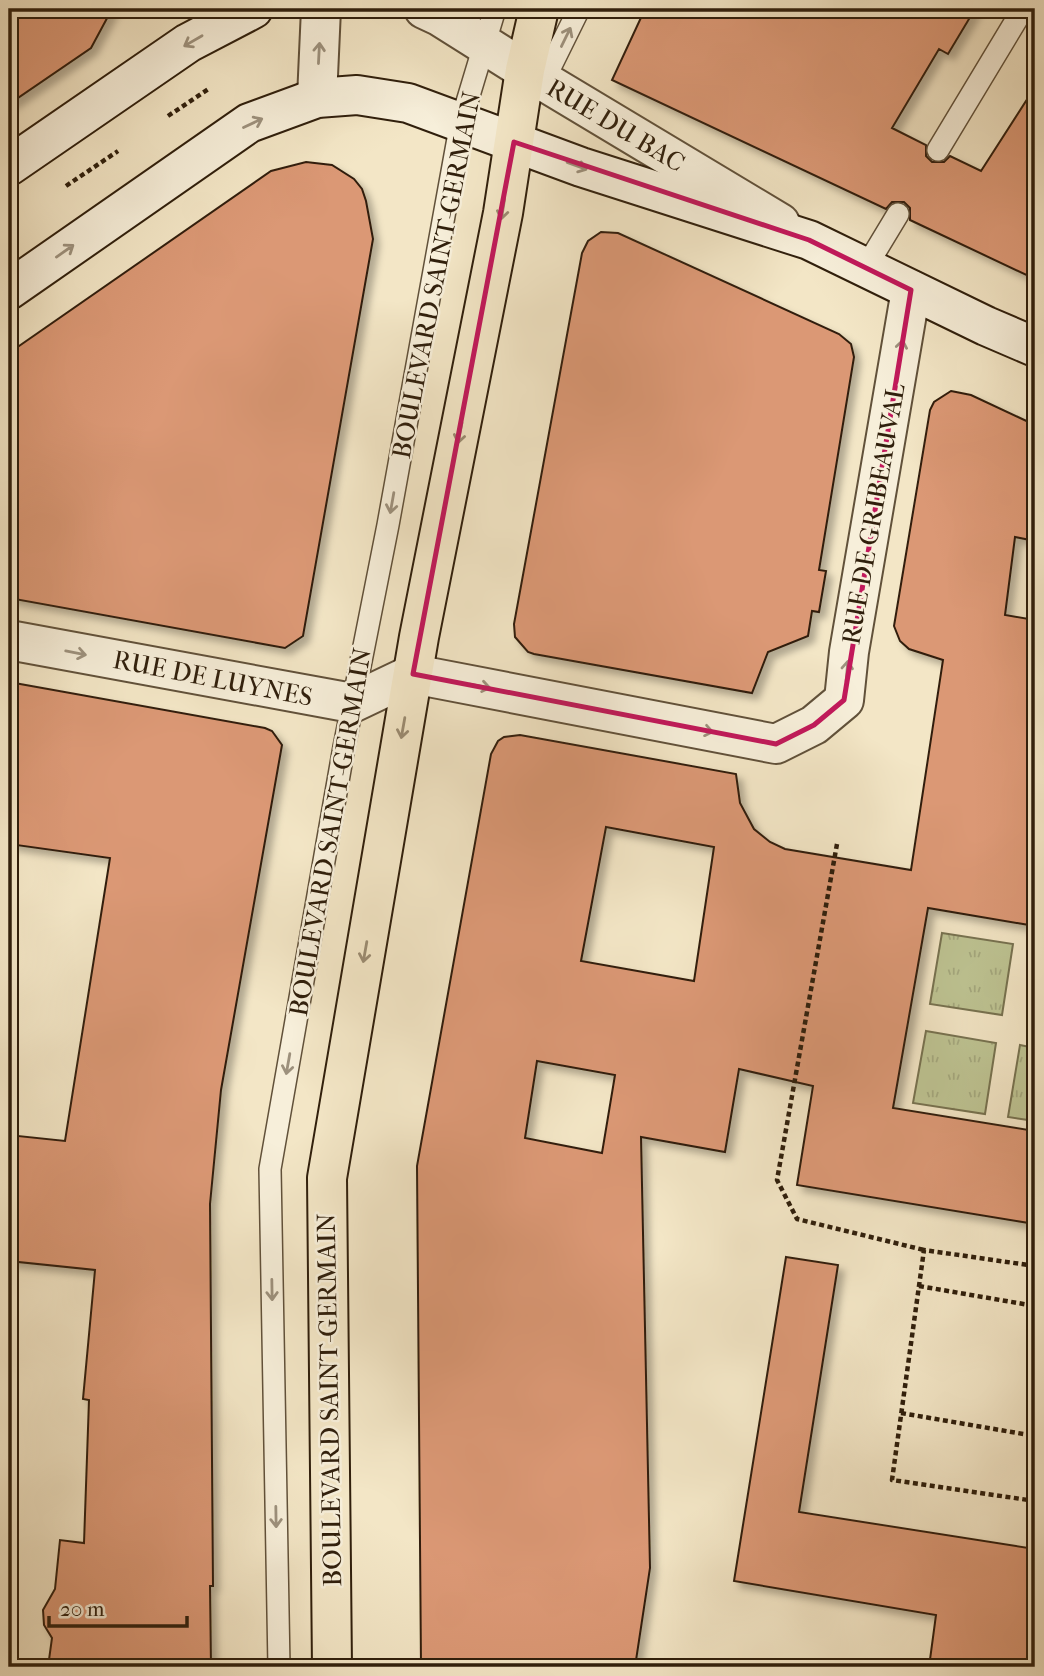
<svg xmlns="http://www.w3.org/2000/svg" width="1044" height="1676" font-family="'IM FELL French Canon',serif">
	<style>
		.grass { fill: url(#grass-tufts); stroke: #777250; stroke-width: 2 }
		.building { fill: #db9874; stroke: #301f0c; stroke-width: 2; fill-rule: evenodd; filter: url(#shadow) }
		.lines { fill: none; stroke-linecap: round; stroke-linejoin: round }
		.service-casing { stroke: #61513a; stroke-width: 24 }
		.minor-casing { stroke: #61513a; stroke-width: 42 }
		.tertiary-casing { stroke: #61513a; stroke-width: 42 }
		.secondary-casing { stroke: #301f0c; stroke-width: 42 }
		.primary-casing { stroke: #301f0c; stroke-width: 42 }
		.path { stroke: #301f0c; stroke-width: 4.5; stroke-dasharray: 5 3.5; stroke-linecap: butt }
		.service { stroke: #f7efda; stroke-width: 21 }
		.minor { stroke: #f7efda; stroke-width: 38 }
		.tertiary { stroke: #f7efda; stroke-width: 38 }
		.secondary { stroke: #f7efda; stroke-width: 38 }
		.primary { stroke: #f3e6c6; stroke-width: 38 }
		.oneway { stroke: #9d917d }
		.oneway2 { stroke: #9b8c72 }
		.marked { fill: none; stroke: #c2185b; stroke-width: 5; stroke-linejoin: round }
		.labels { text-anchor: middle; stroke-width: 5; stroke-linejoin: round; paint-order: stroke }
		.street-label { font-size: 26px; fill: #301f0c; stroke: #f7efda }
	</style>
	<defs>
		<pattern id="grass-tufts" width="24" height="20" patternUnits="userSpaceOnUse" patternTransform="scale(1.75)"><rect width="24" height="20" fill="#bec493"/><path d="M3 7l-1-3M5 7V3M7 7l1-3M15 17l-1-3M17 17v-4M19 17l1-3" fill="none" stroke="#a4a87e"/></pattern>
		<filter id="shadow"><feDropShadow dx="6" dy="6" stdDeviation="3.5" flood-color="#0004"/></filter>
	</defs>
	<rect width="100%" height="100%" fill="#f3e6c6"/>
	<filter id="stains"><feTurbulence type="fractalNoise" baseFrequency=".00286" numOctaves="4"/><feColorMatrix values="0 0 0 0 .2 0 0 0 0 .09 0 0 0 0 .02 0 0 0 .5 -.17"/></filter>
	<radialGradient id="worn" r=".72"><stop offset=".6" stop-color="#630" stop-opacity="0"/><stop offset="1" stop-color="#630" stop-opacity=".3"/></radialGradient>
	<path class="grass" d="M942,933L1013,944L1002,1015L930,1004Z
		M926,1031L996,1043L985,1114L913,1103Z
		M1020,1045L1035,1048V1121L1008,1117Z"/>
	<path class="building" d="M9,9H112L91,48L9,104Z
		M645,9H975L948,54L939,49L892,128L926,145V156L932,162H944L950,156L981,171L1035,87V279L910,220V208L904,202H892L886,209L612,80Z
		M306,162L332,165L354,179L362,189L366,201L373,239L303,636L285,648L9,598V353L271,171Z
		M601,232L618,233L839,334L851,344L854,357L819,570L826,571L819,612L812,611L808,636L768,652L752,693L534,654L528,652L515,637L514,624L582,253L588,241Z
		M951,391L971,395L1035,425V541L1015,537L1005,615L1035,620V926L928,908L893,1108L1035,1131V1224L797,1185L813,1086L739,1069L725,1152L641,1137L650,1568L635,1667H421L417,1166L491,754L498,741L504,737L520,735L736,774L740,803L754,829L770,842L785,849L911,870L943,660L909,649L900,641L894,626L930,410L934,402ZM606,827L714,847L694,981L581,961ZM537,1061L615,1075L602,1153L525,1138Z
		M9,682L265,728L272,731L282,745L221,1090L210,1204L213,1586H210L211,1667H48L52,1638L44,1625L43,1610L55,1589L60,1540L84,1543L89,1400L83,1399L95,1270L9,1261V1135L65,1141L110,858L9,844Z
		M786,1257L838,1265L799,1512L1035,1549V1667H929L936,1615L734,1581Z"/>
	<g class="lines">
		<defs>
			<path id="service" d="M539,90L579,9
				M938,150L1023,9
				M866,267L898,214
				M279,1667L270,1169L344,747L388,525L461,122L495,9"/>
			<path id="minor" d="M424,9L439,16L525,70
				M317,98L321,9
				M9,640L352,703L413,674L776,744L814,725L844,700L849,652L911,290"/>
			<path id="tertiary" d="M525,70L780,223"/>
			<path id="secondary" d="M9,166L188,43L253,9
				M9,290L249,123L317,98L357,95L408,103L581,167L809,240L986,326L1035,347"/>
			<path id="primary" d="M332,1667L327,1178L419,637L503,213L525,70L539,9"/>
		</defs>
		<use href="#service" class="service-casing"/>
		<use href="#minor" class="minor-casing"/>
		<use href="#tertiary" class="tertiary-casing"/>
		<use href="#secondary" class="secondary-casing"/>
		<use href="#primary" class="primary-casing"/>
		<path class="path" d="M168,116L210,88
			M66,186L118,151
			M837,844L777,1180L797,1219L924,1250
			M1035,1266L924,1250L892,1480L1035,1501
			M919,1286L1035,1306
			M901,1413L1035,1436"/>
		<use href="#service" class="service"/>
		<use href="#minor" class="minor"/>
		<use href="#tertiary" class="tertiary"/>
		<use href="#secondary" class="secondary"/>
		<use href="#primary" class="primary"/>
	</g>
	<defs><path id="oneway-shaft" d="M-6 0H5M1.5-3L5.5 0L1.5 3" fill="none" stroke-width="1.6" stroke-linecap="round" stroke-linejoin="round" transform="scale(1.75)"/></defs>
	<g class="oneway">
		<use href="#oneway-shaft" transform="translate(566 37) rotate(-64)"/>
		<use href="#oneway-shaft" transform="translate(193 41) rotate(150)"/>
		<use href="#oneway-shaft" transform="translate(319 53) rotate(-87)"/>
		<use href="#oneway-shaft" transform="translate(253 123) rotate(-25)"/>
		<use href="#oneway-shaft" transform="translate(577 166) rotate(20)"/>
		<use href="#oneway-shaft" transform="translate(65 251) rotate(-35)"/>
		<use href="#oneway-shaft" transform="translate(901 350) rotate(-80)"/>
		<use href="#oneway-shaft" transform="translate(392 503) rotate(100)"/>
		<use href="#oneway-shaft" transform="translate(76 653) rotate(11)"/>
		<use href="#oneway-shaft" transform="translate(847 671) rotate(-85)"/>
		<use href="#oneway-shaft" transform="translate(480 686) rotate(10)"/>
		<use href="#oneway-shaft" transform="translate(703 730) rotate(11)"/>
		<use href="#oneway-shaft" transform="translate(288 1064) rotate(100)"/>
		<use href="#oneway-shaft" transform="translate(272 1290) rotate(89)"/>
		<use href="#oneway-shaft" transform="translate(276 1517) rotate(89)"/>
	</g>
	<g class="oneway2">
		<use href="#oneway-shaft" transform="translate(503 209) rotate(99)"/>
		<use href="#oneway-shaft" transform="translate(460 433) rotate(101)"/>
		<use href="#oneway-shaft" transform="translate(403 728) rotate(100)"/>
		<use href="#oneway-shaft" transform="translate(365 952) rotate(100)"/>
	</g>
	<path class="marked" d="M514,142L809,240L911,290L844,700L814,725L776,744L413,674Z"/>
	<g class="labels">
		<g class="street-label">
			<text transform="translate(616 125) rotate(31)" y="9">RUE DU BAC</text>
			<text transform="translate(436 275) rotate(-79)" y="9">BOULEVARD SAINT-GERMAIN</text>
			<text transform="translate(873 514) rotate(-80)" y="9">RUE DE GRIBEAUVAL</text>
			<text transform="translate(213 678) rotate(11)" y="9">RUE DE LUYNES</text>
			<text transform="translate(330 832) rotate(-80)" y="9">BOULEVARD SAINT-GERMAIN</text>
			<text transform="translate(329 1400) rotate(-91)" y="9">BOULEVARD SAINT-GERMAIN</text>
		</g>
	</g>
	<rect width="1044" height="1676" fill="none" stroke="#f3e6c6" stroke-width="35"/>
	<rect x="10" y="10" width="1023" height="1655" fill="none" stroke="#301f0c" stroke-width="3.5"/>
	<rect x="18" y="18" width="1009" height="1641" fill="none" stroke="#301f0c" stroke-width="2"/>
	<path d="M49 1616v10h138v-10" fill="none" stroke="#301f0c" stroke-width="3.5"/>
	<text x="60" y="1616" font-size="21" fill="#301f0c" stroke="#f7efda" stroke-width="5" paint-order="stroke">20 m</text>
	<rect width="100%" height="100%" filter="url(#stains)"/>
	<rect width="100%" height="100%" fill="url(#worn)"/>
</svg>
